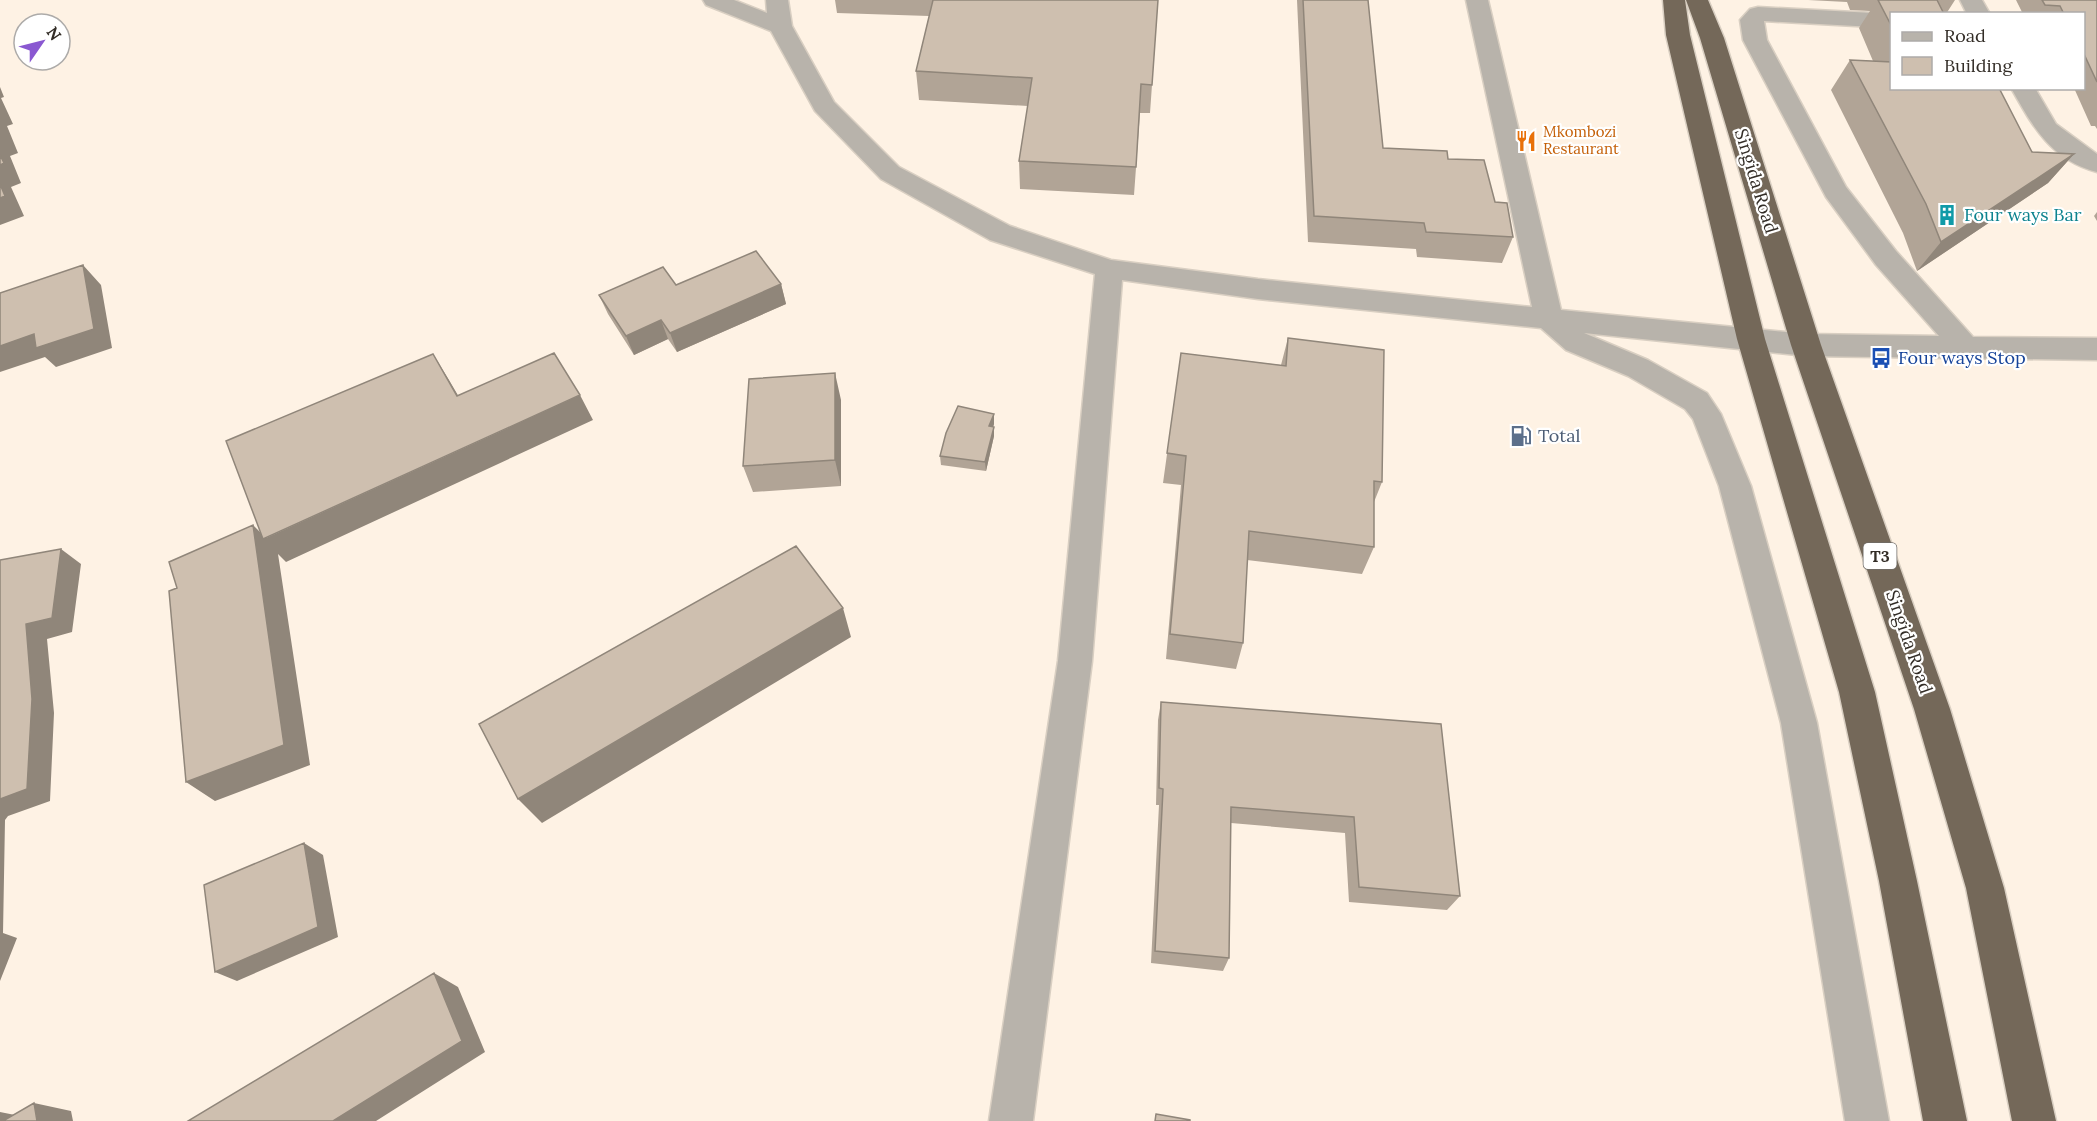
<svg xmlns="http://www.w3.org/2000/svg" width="2097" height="1121" font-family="Lora,serif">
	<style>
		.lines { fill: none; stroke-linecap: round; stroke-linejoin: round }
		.minor-casing { stroke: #d9cfc2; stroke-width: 3 }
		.highway-casing { stroke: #d9cfc2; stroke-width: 3 }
		.minor { fill: #b8b3ab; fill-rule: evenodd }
		.highway { fill: #746859; fill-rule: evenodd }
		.wall { fill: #b1a496 }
		.shaded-wall { fill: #90867a }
		.building { fill: #cebfaf; stroke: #90867a; stroke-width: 1.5 }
		.labels { text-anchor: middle; stroke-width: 4.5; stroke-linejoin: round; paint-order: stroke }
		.far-food-label { font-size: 15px; fill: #c56008; stroke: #fff; text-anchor: start }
		.shield { fill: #fff; stroke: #706c68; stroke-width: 1.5 }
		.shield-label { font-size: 16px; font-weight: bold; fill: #332d27 }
		.street-label { font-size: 18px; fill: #332d27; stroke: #fff }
		.culture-label { font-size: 18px; fill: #0d838f; stroke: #fff; text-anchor: start }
		.transit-label { font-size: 18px; fill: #164399; stroke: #fff; text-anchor: start }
		.service-label { font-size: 18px; fill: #4e5e75; stroke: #fff; text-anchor: start }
	</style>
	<rect width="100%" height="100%" fill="#fef2e4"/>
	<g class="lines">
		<defs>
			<path id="minor" d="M703,0H734L767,13L766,0H788L792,26L834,102L899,167L1010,226L1111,260L1258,279L1532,307L1466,0H1488L1561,310L1806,334L1939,336L1876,265L1826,197L1743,40L1740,20L1750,9L1758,7L1892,14V28L1764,21L1767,40L1846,187L1896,251L1973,337L2097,338V360L1806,356L1584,333L1648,360L1707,393L1721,414L1751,486L1817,723L1889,1121H1845L1781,723L1719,486L1693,419L1685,409L1628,376L1566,350L1541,328L1258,299L1122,280L1092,661L1033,1121H989L1058,661L1095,274L990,240L881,179L815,111L771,31L706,5Z
				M1960,0H1982L1990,14H1967Z
				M2011,88H2035L2056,124L2097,154V172C2051,160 2033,127 2011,88Z"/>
			<path id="highway" d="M1663,0H1685L1690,35L1765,339L1875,692L1917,881L1967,1121H1923L1879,881L1839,692L1737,339L1666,35Z
				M1686,0H1708L1724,38L1821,345L1950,709L2004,888L2056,1121H2012L1966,888L1914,709L1791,345L1700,38Z"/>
		</defs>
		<use href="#minor" class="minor-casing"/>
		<use href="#highway" class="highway-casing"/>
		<use href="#minor" class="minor"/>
		<use href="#highway" class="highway"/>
	</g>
	<path class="wall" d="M835,0H1158L1150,113H1140L1134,195L1020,189L1019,161L1028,106L919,100L916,71L929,16L837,13Z
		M1297,0H1368L1383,148L1448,159L1495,202L1513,237L1502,263L1417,257L1416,249L1308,242Z
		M1808,0H1955L1946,14H1892V88L2032,152L2074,154L2048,183L1917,271L1903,233L1831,90L1850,60L1873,61L1859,28L1870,11L1850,10L1847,2Z
		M2016,0H2097V129L2095,126H2091L2074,88H2084V14H2023Z
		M2097,212V221L2094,216Z
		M781,284L786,304L677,352L668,339L634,355L608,314L599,295L676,285Z
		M1288,338L1382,482L1374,502V547L1362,574L1247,560L1243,643L1236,669L1166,659L1181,485L1163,483L1181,353L1281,365Z
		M841,400V486L753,492L743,466Z
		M994,414V424L993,427L994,436L986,471L941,465L940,456Z
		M1161,702L1441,724L1460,896L1447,910L1349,902L1345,833L1231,823L1229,958L1223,971L1151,963L1159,805H1156L1158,720Z"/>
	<path class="shaded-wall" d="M0,87L4,97L1,98L13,124L7,126L18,153L10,156L21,183L11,187L24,216L0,225Z
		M2074,154L2048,183L1917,271L1941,242Z
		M83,265L101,285L112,348L56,367L45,357L0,372V346Z
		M781,284L786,304L677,352L670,333Z
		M661,320L668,339L634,355L626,336Z
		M433,354L449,380L473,421L457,396Z
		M835,373L841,400V486L835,460Z
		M580,395L593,420L286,562L278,554L310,765L215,801L186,782L253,525L266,538Z
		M994,414V424L990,436L989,426Z
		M994,427V436L986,471L985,462Z
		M61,549L81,564L72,632L47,639L54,713L50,801L8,816L5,820L3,933L17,938L0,981V799L26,624Z
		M843,608L851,637L542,823L518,799Z
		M304,843L323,855L338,937L237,981L215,972Z
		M434,973L458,987L485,1052L376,1121H333Z
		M34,1103L71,1111L73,1121H37Z
		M0,1112L20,1116L21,1121H0Z"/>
	<path class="building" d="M933,0H1158L1152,85L1141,84L1136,167L1019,161L1032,78L916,71Z
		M1303,0H1368L1383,148L1447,151L1448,159L1484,160L1495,202L1507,203L1513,237L1426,232L1424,223L1314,216Z
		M1878,0H1937L1944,14H1892V27Z
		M2042,0H2097V82L2084,54V14H2064L2060,6L2045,5Z
		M1850,60L1892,62V88H1999L2032,152L2074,154L1941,242L1926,204Z
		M0,155L4,163L0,165Z
		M0,184L5,196L0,198Z
		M756,251L781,284L670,333L661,320L626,336L599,295L663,267L676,285Z
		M83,265L94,329L36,348L34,334L0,346V293Z
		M1288,338L1384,350L1382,482L1374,481V547L1249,531L1243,643L1170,634L1186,456L1167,453L1181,353L1286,366Z
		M554,353L580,395L263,539L226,441L433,354L457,396Z
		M835,373V460L743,466L749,379Z
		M958,406L994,414L989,426L994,427L985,462L940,456L946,433Z
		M253,525L284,745L186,782L169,591L177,588L169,562Z
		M796,546L843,608L518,799L479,724Z
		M61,549L52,618L26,624L32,699L27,789L0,799V560Z
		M1161,702L1441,724L1460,896L1359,887L1354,817L1231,807L1229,958L1155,951L1163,789L1159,788Z
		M304,843L318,927L215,972L204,885Z
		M434,973L462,1041L333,1121H188Z
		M34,1103L37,1121H3Z
		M1156,1114L1190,1120V1121H1155Z"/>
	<defs>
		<symbol id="restaurant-bare" viewBox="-9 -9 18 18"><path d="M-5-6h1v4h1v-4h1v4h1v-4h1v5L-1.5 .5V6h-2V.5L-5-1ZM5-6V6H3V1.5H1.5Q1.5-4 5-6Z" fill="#e8710a" stroke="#fff" stroke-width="2.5" paint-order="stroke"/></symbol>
		<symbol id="building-bare" viewBox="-9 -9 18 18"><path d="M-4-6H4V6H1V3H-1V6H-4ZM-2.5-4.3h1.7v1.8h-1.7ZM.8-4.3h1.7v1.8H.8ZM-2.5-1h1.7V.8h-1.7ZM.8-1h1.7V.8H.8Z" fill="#0f9aa8" stroke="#fff" stroke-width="2.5" paint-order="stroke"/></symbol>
		<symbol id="bus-bare" viewBox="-9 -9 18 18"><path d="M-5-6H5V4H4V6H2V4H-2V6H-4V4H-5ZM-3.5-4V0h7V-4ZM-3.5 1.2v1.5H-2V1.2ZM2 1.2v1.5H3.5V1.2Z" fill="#1a4fb4" stroke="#fff" stroke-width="2.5" paint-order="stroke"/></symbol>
		<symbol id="fuel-bare" viewBox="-9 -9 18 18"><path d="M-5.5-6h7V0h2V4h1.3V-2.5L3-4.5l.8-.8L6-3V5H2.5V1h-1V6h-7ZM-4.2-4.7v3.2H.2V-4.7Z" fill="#5c6f8a" stroke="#fff" stroke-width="2.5" paint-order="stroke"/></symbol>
	</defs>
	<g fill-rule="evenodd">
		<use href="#restaurant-bare" x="1511" y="126" width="30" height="30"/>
		<use href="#building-bare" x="1932" y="200" width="30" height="30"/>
		<use href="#bus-bare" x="1866" y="343" width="30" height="30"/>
		<use href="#fuel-bare" x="1506" y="421" width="30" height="30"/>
	</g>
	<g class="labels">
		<g class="far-food-label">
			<text x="1543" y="137">Mkombozi<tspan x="1543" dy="17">Restaurant</tspan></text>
		</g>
		<rect class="shield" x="1863.5" y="543" width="33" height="26" rx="4.5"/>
		<g class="shield-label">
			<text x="1880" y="562">T3</text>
		</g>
		<g class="street-label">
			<text transform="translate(1756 181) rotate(73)" y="6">Singida Road</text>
			<text transform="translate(1909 642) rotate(71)" y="6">Singida Road</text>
		</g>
		<g class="culture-label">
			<text x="1964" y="221">Four ways Bar</text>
		</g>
		<g class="transit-label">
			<text x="1898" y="364">Four ways Stop</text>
		</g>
		<g class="service-label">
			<text x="1538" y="442">Total</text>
		</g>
	</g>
	<rect x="1890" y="12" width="195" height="78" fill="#ffffff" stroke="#adaba9" stroke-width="1.5"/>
	<rect x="1902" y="32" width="30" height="9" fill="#b8b3ab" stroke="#adaba9" stroke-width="1.5"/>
	<text x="1944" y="42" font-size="18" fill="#332d27">Road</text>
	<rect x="1902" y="57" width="30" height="18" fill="#cebfaf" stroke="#adaba9" stroke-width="1.5"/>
	<text x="1944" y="72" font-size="18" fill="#332d27">Building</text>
	<g transform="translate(42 42) rotate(55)"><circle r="28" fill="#ffffff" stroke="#adaba9" stroke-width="1.5"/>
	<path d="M0-4.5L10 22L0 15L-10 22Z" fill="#8a58d1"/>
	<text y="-9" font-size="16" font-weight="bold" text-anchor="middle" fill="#332d27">N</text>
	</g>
</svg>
